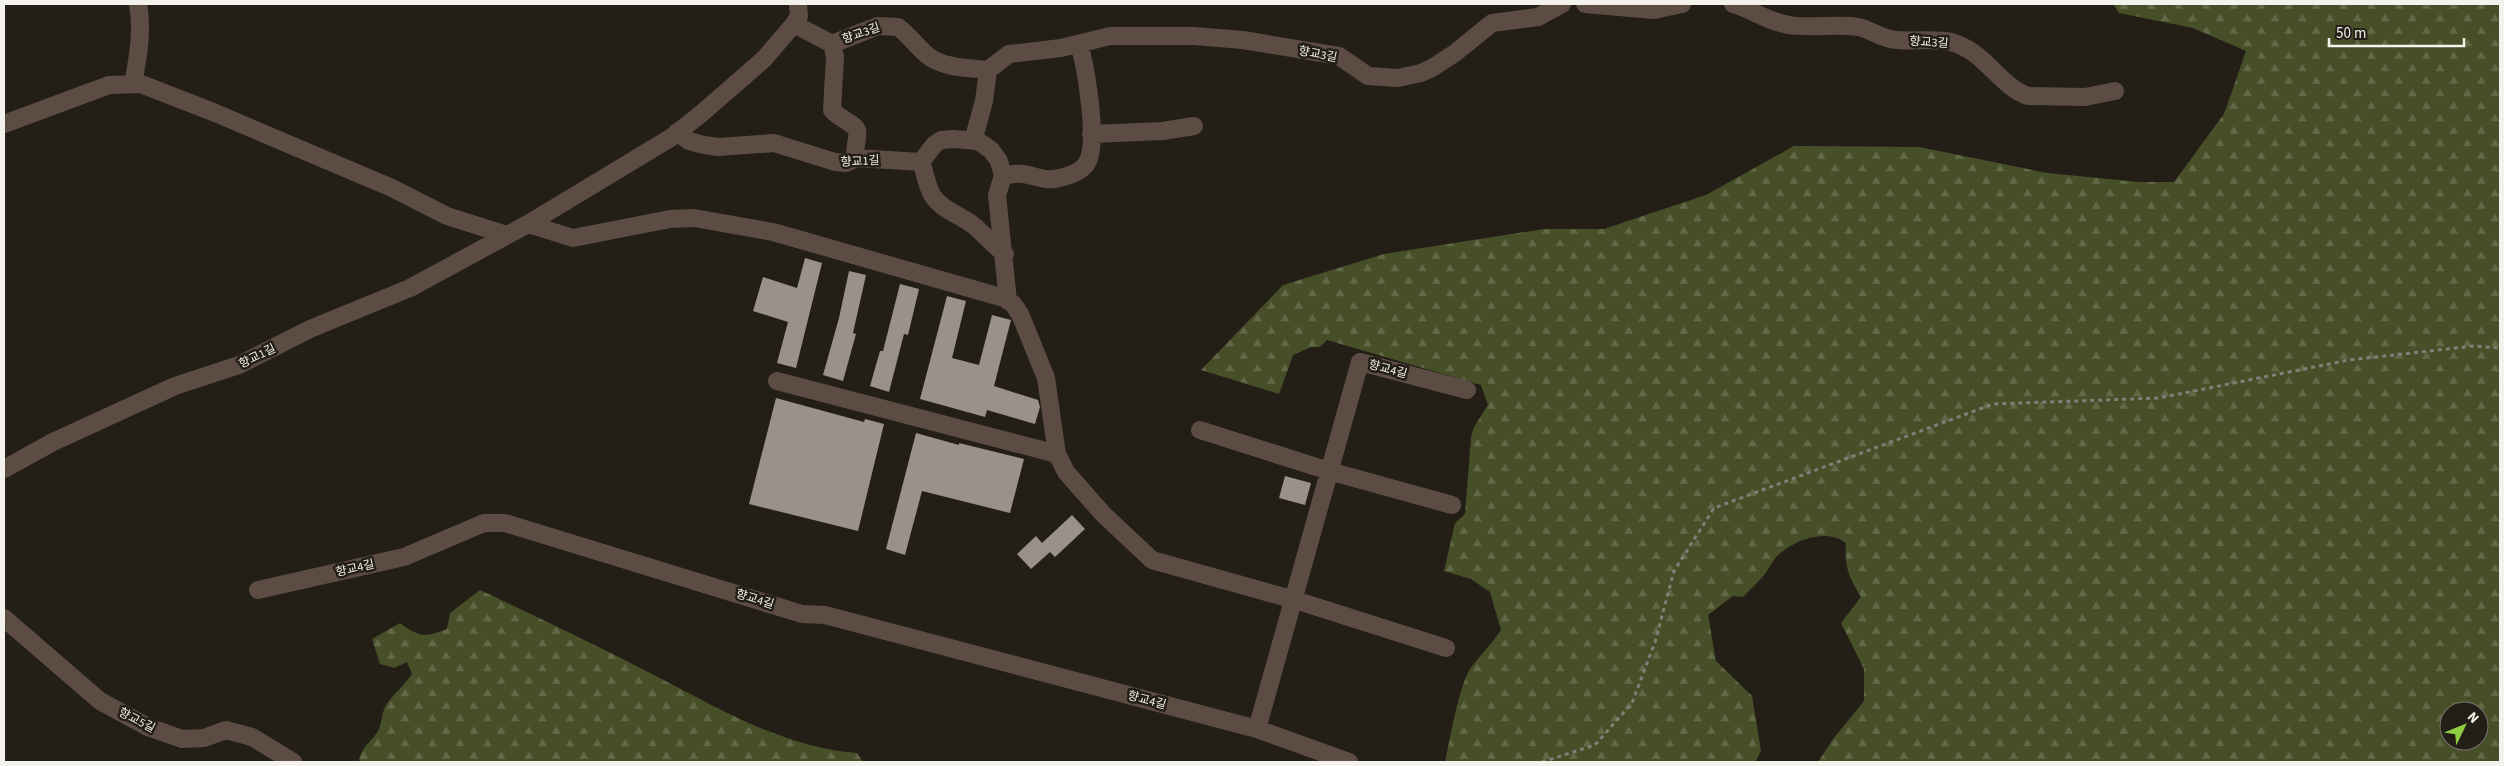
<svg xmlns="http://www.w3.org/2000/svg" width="2504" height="766" font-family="'Source Sans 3','Noto Sans KR',sans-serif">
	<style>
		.forest { fill: url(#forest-firs); fill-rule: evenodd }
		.building { fill: #9b908a }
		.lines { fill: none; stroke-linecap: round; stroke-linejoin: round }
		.path { stroke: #827f78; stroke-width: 3; stroke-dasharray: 4 4; stroke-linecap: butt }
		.minor { stroke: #5d4c44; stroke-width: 18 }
		.labels { text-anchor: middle; stroke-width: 5; stroke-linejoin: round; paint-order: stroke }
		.street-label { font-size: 12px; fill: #f4f2ec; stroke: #231f17 }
	</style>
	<defs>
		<pattern id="forest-firs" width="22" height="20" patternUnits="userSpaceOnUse" patternTransform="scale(1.25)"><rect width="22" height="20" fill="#474f29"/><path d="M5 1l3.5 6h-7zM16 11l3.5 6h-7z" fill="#626948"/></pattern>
	</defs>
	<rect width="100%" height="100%" fill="#231f17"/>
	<path class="forest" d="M2113,4H2500V762H1818L1833,739L1864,701V669L1841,623L1861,597C1849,577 1844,567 1846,543C1828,528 1795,539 1778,555C1773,560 1769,568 1765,574C1758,582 1750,590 1743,597L1733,596L1708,615L1716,661L1752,696L1761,751L1755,762H1445C1450,740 1459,686 1470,669C1480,655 1492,644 1501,630L1490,592L1471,579L1444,571L1455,523L1465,514L1471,437L1474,427L1488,405L1481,385L1327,340L1320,347H1311L1293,355L1279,394L1201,370L1283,285L1384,254L1544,229H1604L1706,195L1794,146L1919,147L2047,173L2139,182H2174L2224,114L2246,51L2193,28L2119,13ZM2449,711H2479V741H2449Z
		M480,590C537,617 594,644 650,673C715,706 783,748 857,753L863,762H361L359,760C363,746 368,745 376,734C383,725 381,713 386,705C393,694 404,686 412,674L407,662L394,668L380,664L372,639L400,623C419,637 424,638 447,629L450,613Z"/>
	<path class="building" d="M805,258L822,263L796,368L777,363L788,322L753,311L763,277L797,288Z
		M849,271L866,275L853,333L856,334L843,381L823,375L839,318Z
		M900,284L919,289L908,335L904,334L889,392L870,386L880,351H883Z
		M947,296L966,301L952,358L979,365L992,315L1011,320L994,386L1038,400L1040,407L1035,424L987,410L985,417L920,399Z
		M776,398L864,422L865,419L884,424L858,531L749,504Z
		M916,433L959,445V443L1024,459L1010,513L922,491L905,555L886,549Z
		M1285,476L1311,483L1305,505L1279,498Z
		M1072,515L1085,529L1055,557L1050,552L1031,569L1017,554L1036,536L1042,543Z"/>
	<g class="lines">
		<path class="path" d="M1542,762L1595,745L1632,703L1655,642L1674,571L1714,508L1993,404L2159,398L2349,360L2474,346L2500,348"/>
		<path class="minor" d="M1585,4L1654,10L1682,4
			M1733,4C1752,9 1768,22 1789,25C1812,29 1836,23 1858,27C1870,29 1881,39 1897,40C1915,42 1933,38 1951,42C1985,51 1999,86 2028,96L2085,97L2115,91
			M794,24L832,44L878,26L898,27C909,35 916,46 927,55C942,68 969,68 988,70L1009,54L1061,48L1110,36H1194L1243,40L1339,56L1368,76L1398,78L1421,73L1432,68L1455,53L1492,23L1538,17L1562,4
			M832,43L835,57L832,110C837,117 855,124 857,130C859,139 853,147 856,158
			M133,84C138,57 143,31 138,4
			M4,124L109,85L141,84L213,112L392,188L447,216L507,235
			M677,132L689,141L704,145L718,147L774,143L835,162L846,163L856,158L921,162C925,172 927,186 932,195C943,211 959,214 973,225C984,234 993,245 1005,254
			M1091,134L1163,131L1194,126
			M973,141L984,101L988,70
			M921,162L934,145L941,140L953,139L978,141L991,150L999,161L1003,176L997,195L1008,301
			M1003,176C1008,175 1016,173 1022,174C1035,175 1044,182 1059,178C1069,176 1083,171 1088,161C1098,140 1086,67 1079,44
			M528,224L573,238L670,219L694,218L773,232L1004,298L1013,304L1020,314L1046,378L1057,454L1066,472L1103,514L1152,560L1295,600L1446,648
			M777,381L1057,454
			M1200,430L1329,471L1452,505
			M4,469L53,442L175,386L239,365L310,329L410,288L528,224L672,137L702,113L764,59L794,24L799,16L798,4
			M258,590L404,557L484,523H505L802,614L825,615L1257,729L1349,762
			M4,618L100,701L148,727L182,739L204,738L226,730L252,737L293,762
			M1257,729L1360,362L1467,390"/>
	</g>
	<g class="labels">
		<g class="street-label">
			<text transform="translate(861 33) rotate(-19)" y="4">향교3길</text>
			<text transform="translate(1929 42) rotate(4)" y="4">향교3길</text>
			<text transform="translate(1318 54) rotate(11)" y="4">향교3길</text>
			<text transform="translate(860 161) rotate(-3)" y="4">향교1길</text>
			<text transform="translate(257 356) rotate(-26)" y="4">향교1길</text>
			<text transform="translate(1388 369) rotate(15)" y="4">향교4길</text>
			<text transform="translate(355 568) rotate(-13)" y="4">향교4길</text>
			<text transform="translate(755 599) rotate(17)" y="4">향교4길</text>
			<text transform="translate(1147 700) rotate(15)" y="4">향교4길</text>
			<text transform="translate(137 720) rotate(27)" y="4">향교5길</text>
		</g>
	</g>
	<rect width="2504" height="766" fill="none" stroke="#f4f2ec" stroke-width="10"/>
	<g transform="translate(2464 726) rotate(47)"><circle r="24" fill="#231f17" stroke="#77736c"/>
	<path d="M0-4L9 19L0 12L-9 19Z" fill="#8fcd41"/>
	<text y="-8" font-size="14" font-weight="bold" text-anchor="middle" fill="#f4f2ec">N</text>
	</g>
	<path d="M2329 38v8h135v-8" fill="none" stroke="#f4f2ec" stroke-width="2.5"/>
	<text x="2336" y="38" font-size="15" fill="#f4f2ec" stroke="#231f17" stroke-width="4" paint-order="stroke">50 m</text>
</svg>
